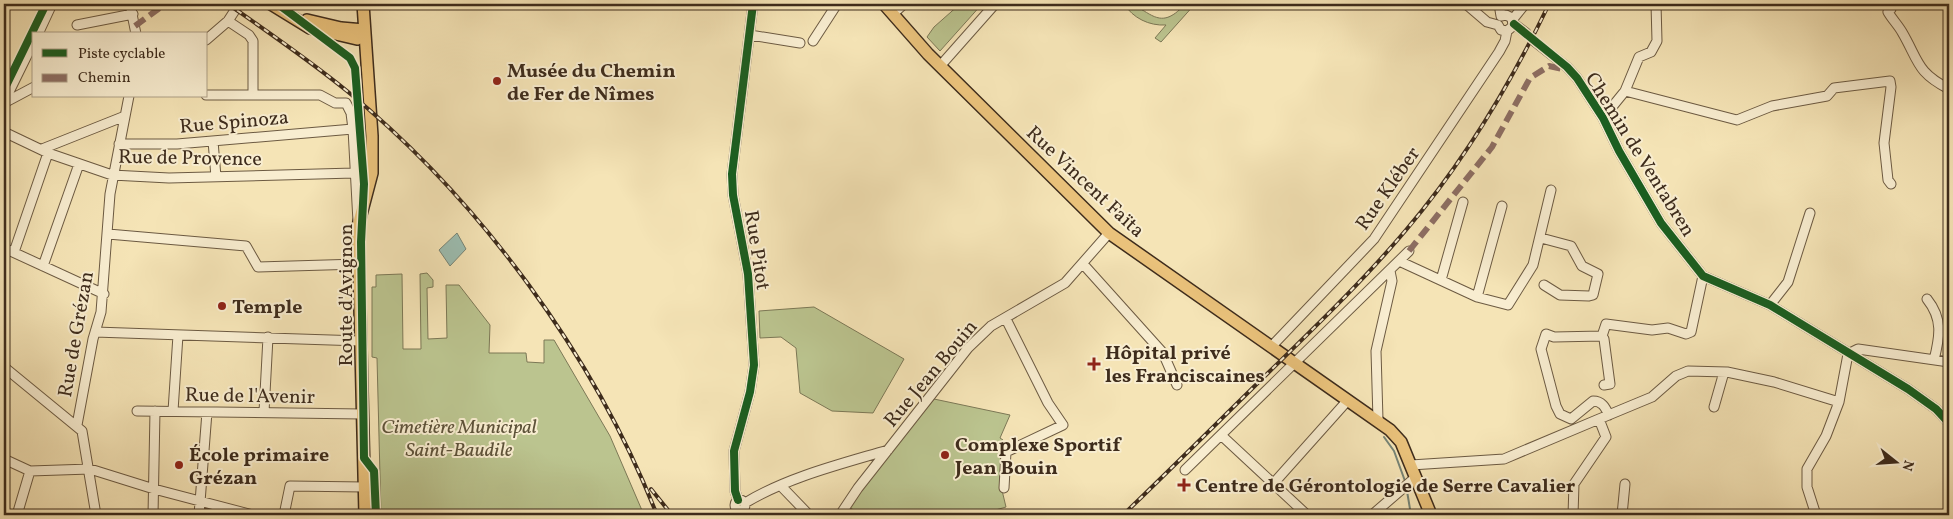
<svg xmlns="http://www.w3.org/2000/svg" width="1953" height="519" font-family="Vollkorn,serif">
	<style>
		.green { fill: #bbc48f; stroke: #7c7856 }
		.water { fill: #9cbeb2; stroke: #768476 }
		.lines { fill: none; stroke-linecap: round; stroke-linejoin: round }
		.stream { stroke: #768476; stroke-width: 2 }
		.minor-casing { stroke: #6c5a42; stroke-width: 11 }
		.major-casing { stroke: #3e2c1c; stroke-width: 14 }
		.minor { stroke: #f8edd0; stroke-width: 9 }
		.major { stroke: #eac27b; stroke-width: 11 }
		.rail-casing { stroke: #3e2c1c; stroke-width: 4 }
		.rail { stroke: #f8edd0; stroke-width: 2; stroke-dasharray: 5.5; stroke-linecap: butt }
		.quiet { stroke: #8d6e63; stroke-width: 6; stroke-dasharray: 12 6; stroke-linecap: butt }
		.cycleway-casing { stroke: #f8edd0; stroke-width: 11 }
		.cycleway { stroke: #1b5e20; stroke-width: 8 }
		.poi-dot { fill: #8f2418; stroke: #f8edd0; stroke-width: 2 }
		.labels { text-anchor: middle; stroke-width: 4; stroke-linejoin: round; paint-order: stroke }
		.poi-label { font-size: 20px; font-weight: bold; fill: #3e2c1c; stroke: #f8edd0; text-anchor: start }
		.street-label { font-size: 20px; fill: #3e2c1c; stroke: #f8edd0 }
		.park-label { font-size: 20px; font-style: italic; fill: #5d5239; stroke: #f8edd0 }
	</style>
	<rect width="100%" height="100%" fill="#f5e4b6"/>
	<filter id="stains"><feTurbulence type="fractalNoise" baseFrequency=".004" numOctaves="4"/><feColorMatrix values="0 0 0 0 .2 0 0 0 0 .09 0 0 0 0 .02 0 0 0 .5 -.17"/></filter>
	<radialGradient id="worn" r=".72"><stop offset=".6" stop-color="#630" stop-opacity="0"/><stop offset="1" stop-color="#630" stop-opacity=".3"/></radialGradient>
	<path class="green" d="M960,4H982L940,51L927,37L934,27Z
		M1124,4C1148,4 1157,36 1185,4H1195L1161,42L1155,38L1166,25C1149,26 1133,18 1124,4Z
		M427,273L433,280V287L427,288L428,339L447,338L446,285H459L490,325L489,353H526L527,362L544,363V340H554L610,436L644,515H381L377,358L372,357V287H376V275L402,274L403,349H421L420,274Z
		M814,307L904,359L873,413L832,411L800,393L796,348L781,337L760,338L759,311Z
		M934,399L1010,415L1000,438L1003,440L1000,482L1006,507L978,515H862L849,507L856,495Z"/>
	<path class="water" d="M457,233L466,249L450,266L439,250Z"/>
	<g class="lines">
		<path class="stream" d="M1384,437L1394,451L1405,481
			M1407,491L1411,515"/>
		<defs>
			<path id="minor" d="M130,4L136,34
				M1466,4L1487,22L1498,25
				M1499,4L1501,16
				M1890,4L1891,9L1888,12C1892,19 1898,25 1902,32C1919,61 1916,72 1949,89
				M893,14L904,4
				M1513,19L1525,4
				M228,21L249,35L253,41V94
				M1514,24L1526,33
				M77,25L133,14
				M1498,25L1501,30L1507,31L1513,26L1512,18L1506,15L1501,16
				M38,34L52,4
				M750,35L800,43
				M206,40L228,21L239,4
				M813,41L837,4
				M1534,41L1567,67L1577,78L1603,118L1619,151L1661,223L1703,276L1770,305L1908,389L1936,409L1949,423
				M941,65L995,4
				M1625,91L1737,120L1772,106L1827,96L1834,88L1890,81L1891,87L1884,143L1888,180L1891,184
				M206,95H320L335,103H346L351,113L353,129L358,222
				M4,102L34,41
				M4,103L34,87
				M1603,118L1625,91L1639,57L1651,52L1657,41L1656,4
				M4,132L48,153L112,175L169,178L354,173
				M213,141L216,177
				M119,144H177L353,129
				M42,149L125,116
				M108,234L246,246L258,267L359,264
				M1541,238L1571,246L1582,266L1598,274L1593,295L1589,296L1560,295L1544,285
				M4,248L104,294
				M14,252L48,153
				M1399,261L1477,297L1508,305L1533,265L1551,190
				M1083,264L1163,353L1177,385
				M43,266L79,164
				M1441,280L1463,202
				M1477,297L1502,206
				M1927,299C1943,319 1940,336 1934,360
				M1770,305L1788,282L1810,213
				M95,332L361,341
				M1602,336L1606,324L1652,330L1668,328L1686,334L1691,332L1703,276
				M1271,347L1374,239L1499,52L1505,41L1507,31
				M1848,354L1858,349L1949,362
				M4,367L82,431L96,515
				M1604,385L1610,384L1604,339L1602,336L1554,337L1546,334L1541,349L1556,406L1560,414L1571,419L1593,401C1602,401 1605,407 1609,415
				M1714,407L1724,372
				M137,411L362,414
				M173,411L178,335
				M264,412L268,337
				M1378,420L1376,351L1392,281L1390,271
				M77,425L93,339L101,312L110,194L129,96
				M1221,435L1307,515
				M4,459L30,471L90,469L154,489L253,515
				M1411,465L1504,459L1599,419
				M1185,470L1409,251
				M1273,484L1348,400
				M781,486L809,515
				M1004,488L1006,452L1063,425L1048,403L1006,319
				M735 505a5 5 0 1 1 10 0a5 5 0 1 1-10 0Z
				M738,500L735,491L734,451L750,392L754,365L748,274L733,195L732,174L753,4
				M745,503C788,477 841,464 888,450
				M17,515L30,471
				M153,515L155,411
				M199,515L207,412
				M284,515L290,486L364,487
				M840,515L858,488L968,348L991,326L1065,283L1109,233
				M1372,515L1416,477
				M1573,515L1574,484L1606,437L1599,419L1652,397L1676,376L1688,371L1727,372L1774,382L1839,402
				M1622,515L1625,484
				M1816,515L1807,487V469L1826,436L1839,402L1848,354"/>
			<path id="major" d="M271,4L310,28L357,39
				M363,4L372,136V173L358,226L365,515
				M884,4L928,54L1109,233L1390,430L1401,442L1431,515
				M307,20L341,28L364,30"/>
		</defs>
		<use href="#minor" class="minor-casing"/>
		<use href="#major" class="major-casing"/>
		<use href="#minor" class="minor"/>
		<use href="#major" class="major"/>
		<defs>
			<path id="rail" d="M228,4C268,32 309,60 347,91C479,199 595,357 657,515
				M651,489L672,515
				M1123,515C1172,468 1220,420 1269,372C1316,326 1363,281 1406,230C1464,162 1510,85 1549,4"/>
		</defs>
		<use href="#rail" class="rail-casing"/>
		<use href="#rail" class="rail"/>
		<path class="quiet" d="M135,26L165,4
			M1409,251L1492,147L1530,78L1549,66L1563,69"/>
		<defs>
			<path id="cycleway" d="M278,4L350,58L355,68L364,184L361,242L364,458L374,471L376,515
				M1514,24L1567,67L1577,78L1603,118L1619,151L1661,223L1703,276L1770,305L1908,389L1936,409L1949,423
				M4,90L46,4
				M738,500L735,491L734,451L750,392L754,365L748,274L733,195L732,174L753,4"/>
		</defs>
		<use href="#cycleway" class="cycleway-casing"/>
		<use href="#cycleway" class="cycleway"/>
	</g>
	<g class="poi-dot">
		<circle cx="497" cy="81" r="5"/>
		<circle cx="222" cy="306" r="5"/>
		<path d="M1091.5 356.5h5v5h5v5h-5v5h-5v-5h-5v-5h5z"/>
		<circle cx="945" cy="455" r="5"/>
		<circle cx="179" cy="465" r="5"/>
		<path d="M1181.5 477.5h5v5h5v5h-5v5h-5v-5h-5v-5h5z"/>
	</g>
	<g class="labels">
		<g class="poi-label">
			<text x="507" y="77">Musée du Chemin<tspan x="507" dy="23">de Fer de Nîmes</tspan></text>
			<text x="232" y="313">Temple</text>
			<text x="1105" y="359">Hôpital privé<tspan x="1105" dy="23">les Franciscaines</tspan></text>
			<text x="955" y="451">Complexe Sportif<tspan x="955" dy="23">Jean Bouin</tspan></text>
			<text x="189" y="461">École primaire<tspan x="189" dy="23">Grézan</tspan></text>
			<text x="1195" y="492">Centre de Gérontologie de Serre Cavalier</text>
		</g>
		<g class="street-label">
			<text transform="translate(234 121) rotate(-5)" y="7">Rue Spinoza</text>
			<text transform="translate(1641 154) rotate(58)" y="7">Chemin de Ventabren</text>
			<text transform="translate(190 157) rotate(1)" y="7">Rue de Provence</text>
			<text transform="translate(1086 181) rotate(43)" y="7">Rue Vincent Faïta</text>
			<text transform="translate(1387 188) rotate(-55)" y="7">Rue Kléber</text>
			<text transform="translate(758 250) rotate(81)" y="7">Rue Pitot</text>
			<text transform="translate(345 295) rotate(-90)" y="7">Route d'Avignon</text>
			<text transform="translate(75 334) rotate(-80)" y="7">Rue de Grézan</text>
			<text transform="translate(930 373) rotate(-50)" y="7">Rue Jean Bouin</text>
			<text transform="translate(250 395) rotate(1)" y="7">Rue de l'Avenir</text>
		</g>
		<g class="park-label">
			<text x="459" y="433">Cimetière Municipal<tspan x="459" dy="23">Saint-Baudile</tspan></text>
		</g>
	</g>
	<rect width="1953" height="519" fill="none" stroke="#f5e4b6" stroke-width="20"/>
	<rect x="5" y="5" width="1943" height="509" fill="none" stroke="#3e2c1c" stroke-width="2.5"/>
	<rect x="10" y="10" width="1933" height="499" fill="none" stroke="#3e2c1c"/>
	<rect x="32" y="32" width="175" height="65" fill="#f8edd0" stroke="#aea088"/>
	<rect x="42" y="49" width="25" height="8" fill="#1b5e20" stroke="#aea088"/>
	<text x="78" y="58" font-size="15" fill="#3e2c1c">Piste cyclable</text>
	<rect x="42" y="74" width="25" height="8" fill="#8d6e63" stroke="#aea088"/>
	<text x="78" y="82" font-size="15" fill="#3e2c1c">Chemin</text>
	<g transform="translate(1896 462) rotate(107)" stroke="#f8edd0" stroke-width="4" paint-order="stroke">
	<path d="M0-4L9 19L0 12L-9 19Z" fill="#3e2c1c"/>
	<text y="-8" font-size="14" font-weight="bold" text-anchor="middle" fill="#3e2c1c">N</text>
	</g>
	<rect width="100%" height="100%" filter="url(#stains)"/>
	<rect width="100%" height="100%" fill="url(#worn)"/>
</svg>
